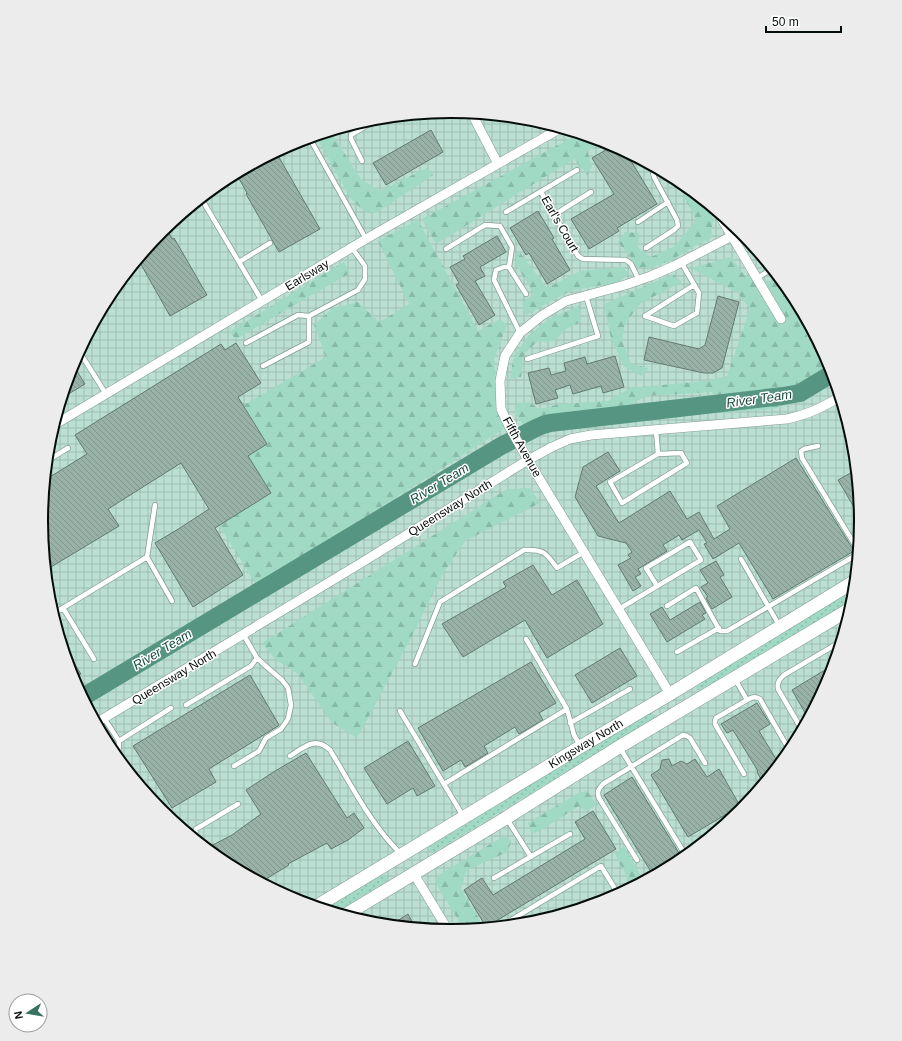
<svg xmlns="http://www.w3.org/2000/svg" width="902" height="1041" font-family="Helvetica,sans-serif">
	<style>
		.industrial { fill: url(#industrial-grid) }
		.grass { fill: url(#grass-dots) }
		.forest { fill: url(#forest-firs) }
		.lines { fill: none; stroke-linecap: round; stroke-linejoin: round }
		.river { stroke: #569581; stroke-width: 18 }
		.building { fill: url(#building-back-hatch); stroke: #637b72 }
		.lane-casing { stroke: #859e94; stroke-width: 6 }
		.street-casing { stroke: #859e94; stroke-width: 10 }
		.secondary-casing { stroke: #859e94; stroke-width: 14 }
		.lane { stroke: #fff; stroke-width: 4.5 }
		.street { stroke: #fff; stroke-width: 9 }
		.secondary { stroke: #fff; stroke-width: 13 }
		.labels { text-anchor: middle; stroke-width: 3; stroke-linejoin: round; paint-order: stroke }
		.street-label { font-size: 12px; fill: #050d0a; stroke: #fff }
		.water-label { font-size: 13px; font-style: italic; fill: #174c3d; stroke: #fff }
		.rim { fill: none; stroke: #050d0a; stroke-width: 2 }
	</style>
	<defs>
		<pattern id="industrial-grid" width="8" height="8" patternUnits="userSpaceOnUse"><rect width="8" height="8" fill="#bbdfd2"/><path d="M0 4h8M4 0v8" fill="none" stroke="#9fbeb3"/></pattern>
		<pattern id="grass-dots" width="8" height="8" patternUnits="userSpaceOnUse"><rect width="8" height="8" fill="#a0dac5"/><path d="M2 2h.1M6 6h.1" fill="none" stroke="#88baa8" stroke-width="1.8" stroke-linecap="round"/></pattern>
		<pattern id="forest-firs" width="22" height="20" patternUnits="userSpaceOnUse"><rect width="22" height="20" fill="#a0dac5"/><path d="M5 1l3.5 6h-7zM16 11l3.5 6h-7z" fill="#88baa8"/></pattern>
		<pattern id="building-back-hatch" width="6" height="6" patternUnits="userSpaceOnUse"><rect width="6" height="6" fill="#98b2a8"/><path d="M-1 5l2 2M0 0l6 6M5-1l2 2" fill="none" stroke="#82988f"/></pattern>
	</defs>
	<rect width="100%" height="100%" fill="#cde8de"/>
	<path class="industrial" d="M42 520a409 409 0 1 1 818 0a409 409 0 1 1-818 0Z"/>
	<path class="grass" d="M854,588L853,600L704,691L698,690L696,689L697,682Z
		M648,713L654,714V719L434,852L429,851L430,846Z
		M382,875L387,876V881L336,912L325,909Z"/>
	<path class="forest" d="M330,131L361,179L380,191L427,168L433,175L376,213L364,211L351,199L315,135Z
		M580,133L606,141L587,151L592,166L587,175L574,159L436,244L422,219Z
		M680,181L701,198L713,219L711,238L693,247L672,260L650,268L638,267L618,242L625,232L639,233L638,248L651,257L675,246L696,220L678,184Z
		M418,220L478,331L500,319L507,325L494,359L498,397L505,428L257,586L219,525L271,493L248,456L267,444L244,405L326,357L314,325L333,308L358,302L379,322L409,304L378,241Z
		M736,226L741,231L760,253L750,250Z
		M518,250L547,288L580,271L623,267L628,274L619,282L570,291L526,315L522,303L534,294L515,263Z
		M731,257L744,275L786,285L788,288L813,350L821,347L830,364L835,382L811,397L773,409L721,413L712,392L646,396L626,407L523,424L515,413L517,403L529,402L539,409L561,404L608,401L630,388L705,381L727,376L750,309L738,293L691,268Z
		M344,262L350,273L236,339L229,332Z
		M673,274L682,282L641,303L625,323L622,341L631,364L649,368L641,376L624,366L611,339L604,304Z
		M579,306L581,322L566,329L555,341L537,342L524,354L521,377L510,379L513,360L527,337L549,319Z
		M530,488L540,503L465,541L442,575L411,638L357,738L331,722L298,674L275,659L262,643L507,489Z
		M587,791L597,805L586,811L579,806L536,833L530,831L528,823L578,793Z
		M504,836L511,841L508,852L491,859L466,871L461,889L483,926L478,928L464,929L436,884L437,876Z
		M624,846L643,880L632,887L615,854Z"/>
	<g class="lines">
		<path class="river" d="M83,697L501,446L536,428L543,425L550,423L783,396L800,393L833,373"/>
	</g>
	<path class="building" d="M431,130L443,152L386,185L373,163Z
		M614,145L625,151L657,204L617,228L619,231L589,249L571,219L614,194L592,158Z
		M276,152L320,229L279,252L246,194L247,193L236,173Z
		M538,211L554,238L552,239L570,270L547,284L529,253L526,255L510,228Z
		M166,227L172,239L174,238L207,295L170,316L138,259L161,230Z
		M497,236L506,252L480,267L485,276L475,281L495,315L479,325L456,285L459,283L450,267L465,259L463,256Z
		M718,296L739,302L722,368L713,373H704L644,360L649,337L699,349L705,345Z
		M236,343L261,383L238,397L267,444L248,456L271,493L215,528L243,575L193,607L155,543L180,528L209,509L181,463L108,509L119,526L46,570L41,520L45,480L87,454L75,435L221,344L225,350Z
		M615,356L624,387L603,393L601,386L573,394L570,385L555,390L558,398L536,404L528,373L549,368L551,375L566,371L564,363L585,357L587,364Z
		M72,363L85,384L62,398Z
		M608,452L620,471L596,486L619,523L670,491L687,519L699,512L714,539L730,529L717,506L796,458L854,551L773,599L739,543L713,559L704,544L707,543L699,530L682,540L679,535L663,545L667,551L638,569L641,574L635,577L641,586L633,591L618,565L631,558L628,555L632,552L626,543L598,536L575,497L583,467Z
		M856,470L858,489L861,519L838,480Z
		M716,561L724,575L720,577L732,597L712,609L706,598L708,597L701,587L708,583L700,570Z
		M533,565L552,595L577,580L603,624L547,658L525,620L463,657L442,624L506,587L503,582Z
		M700,602L706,613L702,615L705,619L667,642L650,614L662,607L670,620Z
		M620,648L637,676L592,703L575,675Z
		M67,652L81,674L73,678L65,653Z
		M531,662L556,703L539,713L543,720L519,734L515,727L484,746L488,753L465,767L461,760L443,771L418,728Z
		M833,665L830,678L808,718L792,690Z
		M250,675L279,725L278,726L209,769L216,782L172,808L133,746Z
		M757,703L770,724L759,731L779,764L763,783L757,772L758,771L733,730L727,733L721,724Z
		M408,741L435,786L417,796L413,788L387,804L364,768Z
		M306,753L347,818L354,813L364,828L348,840L331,849L327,843L288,864L289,865L261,882L223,861L207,848L232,835L261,814L246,790L275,771Z
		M669,759L672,766L681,761L687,764L695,759L707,777L719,769L740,806L688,837L651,775L660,769L662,760Z
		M632,777L682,858L679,862L653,875L604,795Z
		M593,811L616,849L486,927L464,890L482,878L493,895L585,839L575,822Z
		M408,914L415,927L391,925Z"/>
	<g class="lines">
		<defs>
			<path id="lane" d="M431,113L432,114L436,112
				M309,137L366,239
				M362,161L351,139V135L381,117
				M541,192L578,256L583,259L626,260L631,264L639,280
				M201,198L262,301
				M506,212L577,170
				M554,215L591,192
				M638,222L668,202
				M646,248L674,230L678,226L677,220L654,177L653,172L655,167
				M446,249L485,225L500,226L512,247L509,267
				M239,262L270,243
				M681,262L699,293L697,313L674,326L645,316L694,285
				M757,278L772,269
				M520,333L494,280L496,270L504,267H509L526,294
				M246,343L298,315L309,316L358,290L365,279V266L352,248
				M79,351L106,394
				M527,359L598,336L586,296
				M263,366L309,342V316
				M656,430L658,454L681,453L687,463L622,503L610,482L658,454
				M818,446L804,449L801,451L802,458L858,550
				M47,461L68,448
				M147,557L155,505
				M741,559L779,625
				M667,606L696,588L720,631H727L858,554
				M63,608L94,659
				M619,609L701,560L690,542L646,568L657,586
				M53,614L147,557L172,601
				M60,637L62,636
				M526,639L567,709L574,735L580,745
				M677,652L719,628
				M415,664L440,602L524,550C544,549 546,553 557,568L584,552
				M735,679L747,700C752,697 755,696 760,699L788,748
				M186,705L251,666L257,658L243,634
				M400,711L463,816
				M104,718L119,741L118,758
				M570,723L630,689
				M802,730L778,689C777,682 779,680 784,675L840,642
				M119,741L171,708
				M620,748L686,856
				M290,756C304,747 315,736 330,750C352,786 371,825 401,854
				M234,766L259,751L266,738L281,729L288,719L291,705L288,688L282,680L269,669L257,658
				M744,774L715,724V721L716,718L747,700
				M444,784L567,709
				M507,819L531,857
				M196,839L195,834L196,829L238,804
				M637,860L599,798C597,792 598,789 603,784L683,735L687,736L690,738L705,763
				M494,878L570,834
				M503,925L601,866L617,892L602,901"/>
			<path id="street" d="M471,112L498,164
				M717,211L781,319
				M54,425L366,239L561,128
				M670,694L528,460L509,426L501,409L500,381L505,356L520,333L541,316L566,301L625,285L651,276L674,266L732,236
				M96,723L361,563L528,460L552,447L570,439L591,435L787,419C809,414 821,408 840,397
				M414,874L448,930"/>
			<g id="secondary">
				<path id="s1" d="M317,906L580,747L670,694L855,581"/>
				<path d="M345,915L506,818L619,747L850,609"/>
			</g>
		</defs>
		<use href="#lane" class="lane-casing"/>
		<use href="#street" class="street-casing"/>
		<use href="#secondary" class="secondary-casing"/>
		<use href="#lane" class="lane"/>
		<use href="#street" class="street"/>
		<use href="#secondary" class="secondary"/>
	</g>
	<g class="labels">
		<g class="street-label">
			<text transform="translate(560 224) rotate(60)" y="4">Earl's Court</text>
			<text transform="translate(307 275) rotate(-31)" y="4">Earlsway</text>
			<text transform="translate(522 447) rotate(61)" y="4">Fifth Avenue</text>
			<text transform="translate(450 508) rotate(-32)" y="4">Queensway North</text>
			<text transform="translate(174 677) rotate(-31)" y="4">Queensway North</text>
			<text dy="4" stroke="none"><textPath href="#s1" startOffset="314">Kingsway North</textPath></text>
		</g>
		<g class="water-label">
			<text transform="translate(759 398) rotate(-8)" y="5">River Team</text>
			<text transform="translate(439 483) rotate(-31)" y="5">River Team</text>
			<text transform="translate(162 649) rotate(-31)" y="5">River Team</text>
		</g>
	</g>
	<path d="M0 0H902V1041H0ZM48 521a403 403 0 1 1 806 0a403 403 0 1 1-806 0Z" fill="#ebeceb" fill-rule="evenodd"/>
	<path class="rim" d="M48 521a403 403 0 1 1 806 0a403 403 0 1 1-806 0Z"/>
	<g transform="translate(28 1013) rotate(258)"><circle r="19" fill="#ffffff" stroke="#9b9e9d"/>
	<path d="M0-3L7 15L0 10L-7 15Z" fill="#357360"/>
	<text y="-6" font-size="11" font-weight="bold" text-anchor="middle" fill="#050d0a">N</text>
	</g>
	<path d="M766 26v6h75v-6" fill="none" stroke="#050d0a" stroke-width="2"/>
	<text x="772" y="26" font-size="12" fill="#050d0a" stroke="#ffffff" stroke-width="3" paint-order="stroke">50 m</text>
</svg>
